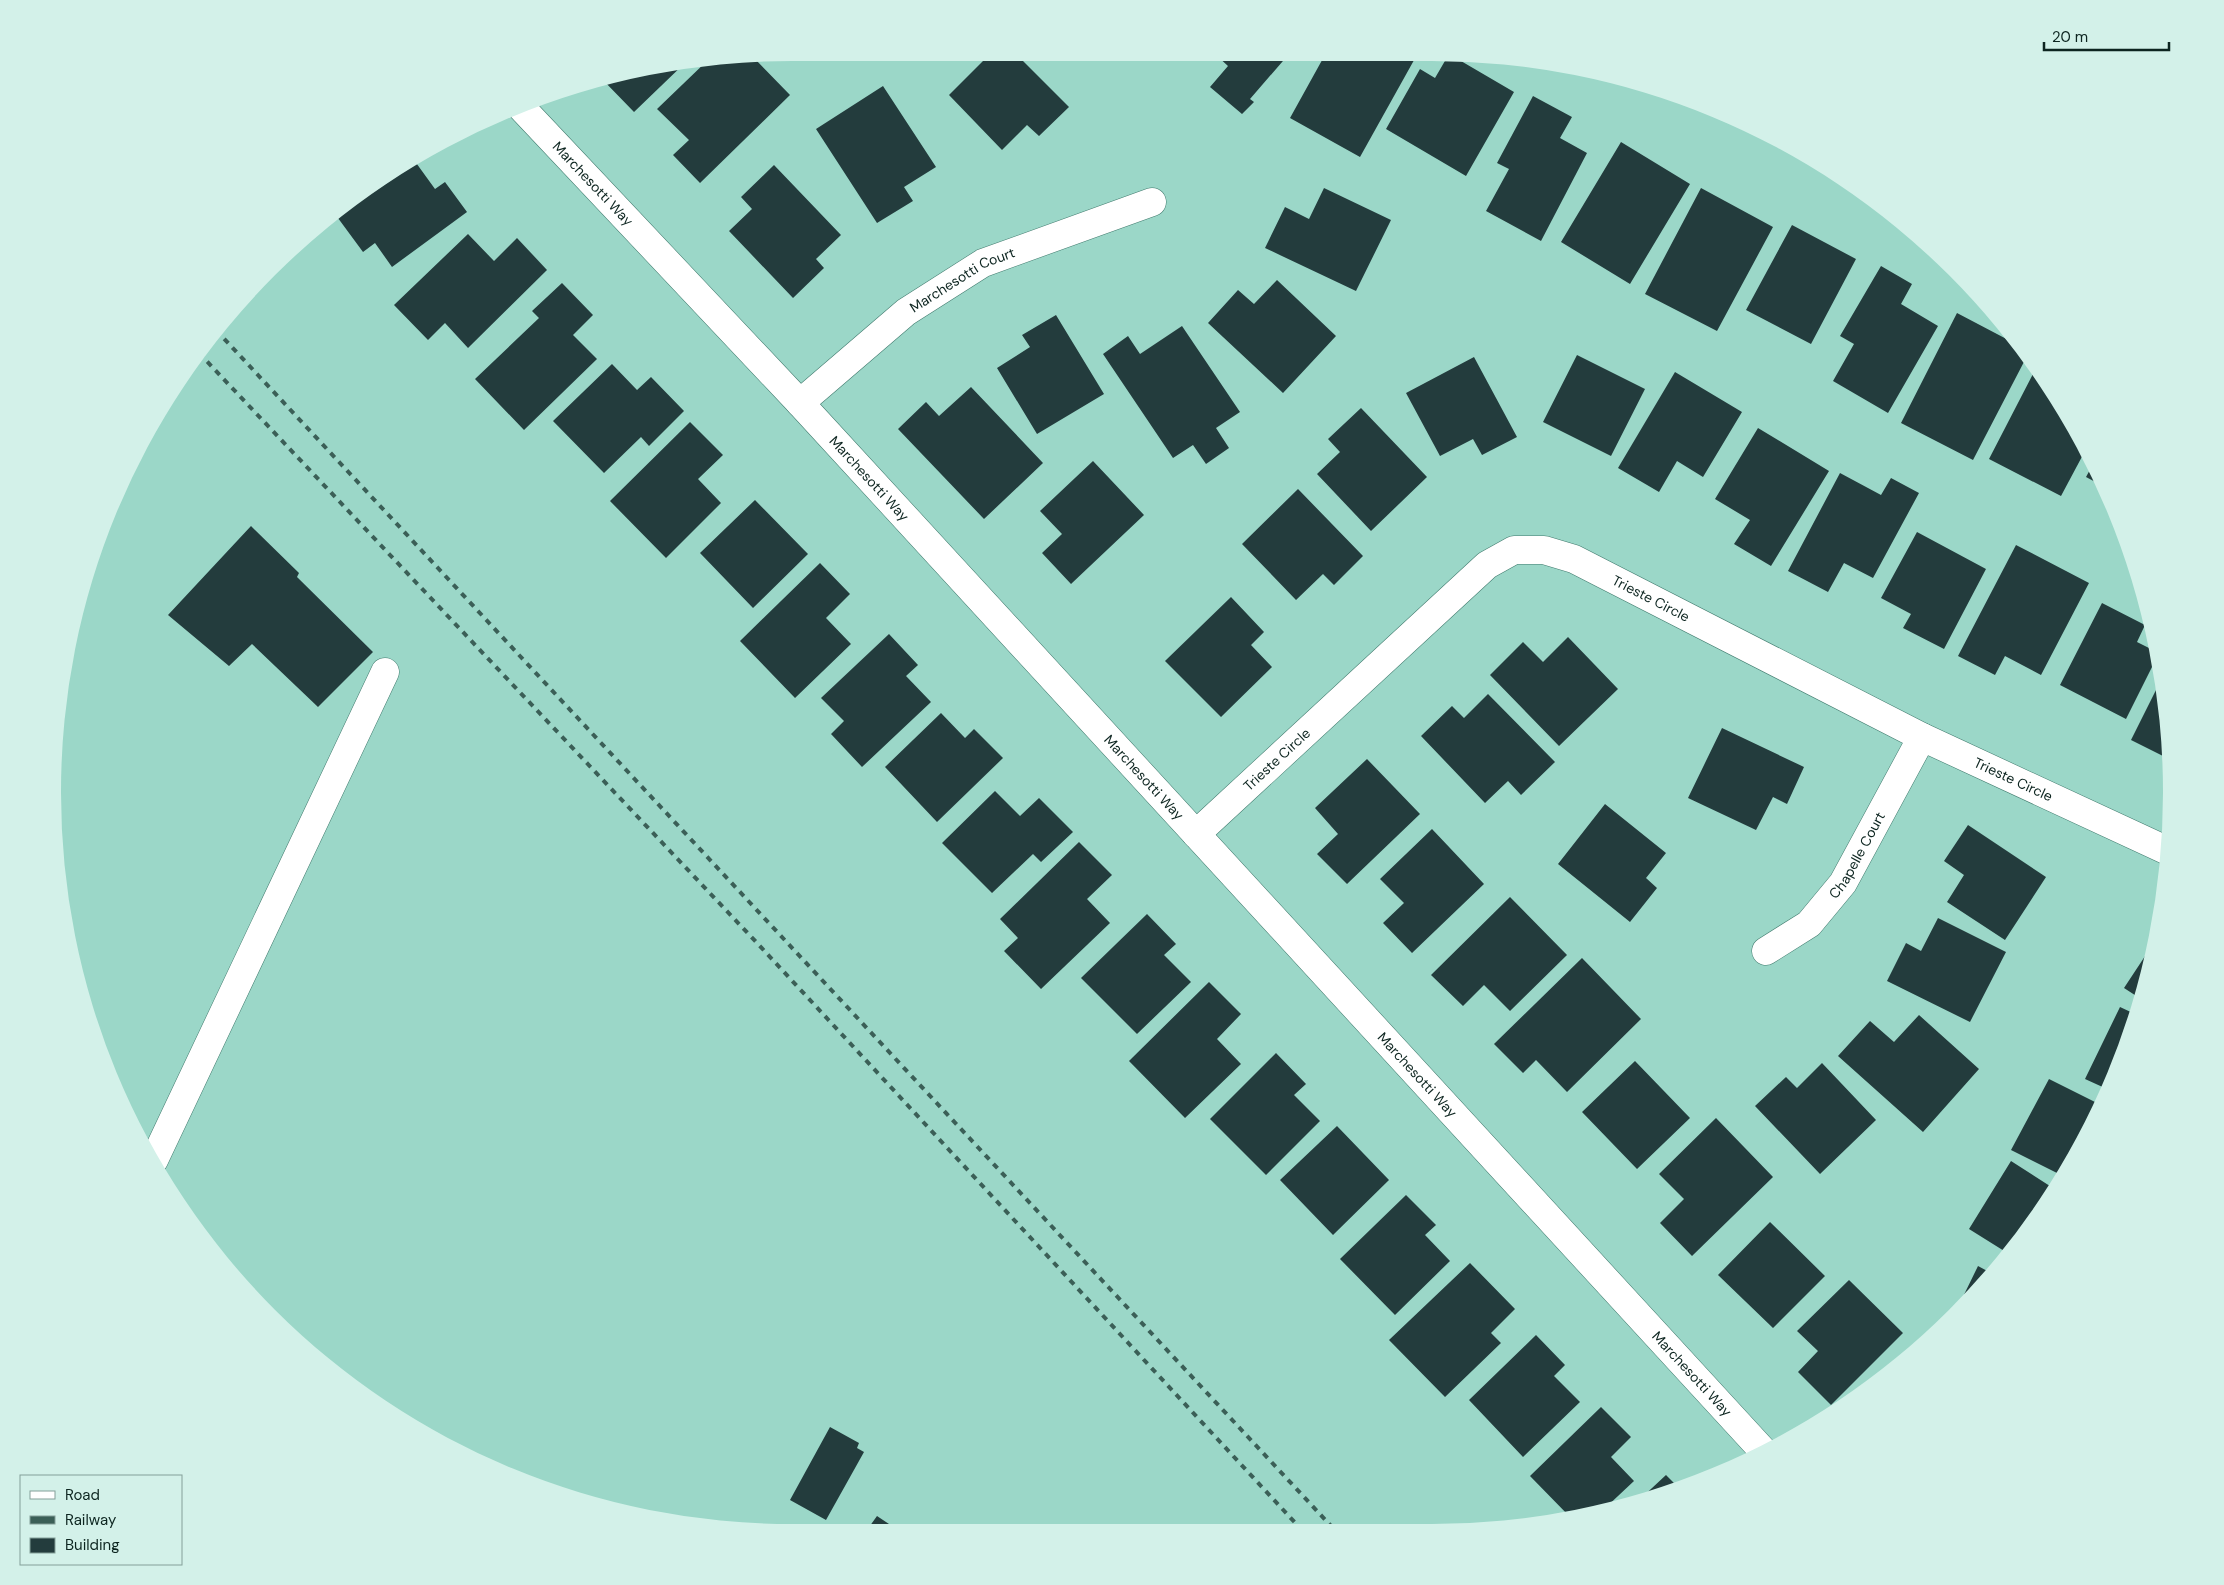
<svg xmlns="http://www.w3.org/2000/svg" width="2224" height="1585" font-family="'DM Sans',sans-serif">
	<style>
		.building { fill: #233c3d }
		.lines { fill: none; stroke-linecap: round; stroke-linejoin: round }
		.minor-casing { stroke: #417b6e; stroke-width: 29 }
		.minor { stroke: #fff; stroke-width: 28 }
		.rail { stroke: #3b5f57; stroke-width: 4; stroke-dasharray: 6 6; stroke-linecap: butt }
		.labels { text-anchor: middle; stroke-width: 5; stroke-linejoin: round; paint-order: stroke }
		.street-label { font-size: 14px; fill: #0d2520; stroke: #d3f1e9 }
	</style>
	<rect width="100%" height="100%" fill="#9bd7c8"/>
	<path class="building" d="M1326,53H1418L1360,157L1290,118Z
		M1215,54H1289L1250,99L1254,102L1242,114L1210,87L1228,66Z
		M1449,54L1514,92L1466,176L1386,129L1420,69L1435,78Z
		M988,56H1018L1069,107L1039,136L1027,125L1002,150L949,95Z
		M754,58L790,95L700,183L673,155L689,140L657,109L709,59Z
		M688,60L634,112L601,78Z
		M883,86L936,167L904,187L913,201L877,223L816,129Z
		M1533,96L1572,117L1560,138L1587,153L1541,241L1486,211L1509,169L1497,163Z
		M1621,142L1690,184L1630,284L1561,242Z
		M414,160L435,189L445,182L467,212L392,267L375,243L363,252L335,214L392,172Z
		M774,165L841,235L816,259L824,268L793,298L729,231L752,209L741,197Z
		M1324,188L1391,220L1356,291L1265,248L1285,207L1309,219Z
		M1701,188L1773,227L1717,331L1645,294Z
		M1792,225L1856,259L1811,344L1746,310Z
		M468,234L494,261L517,238L547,270L468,348L445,323L428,340L394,305Z
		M1881,266L1912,284L1901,304L1938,326L1888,413L1833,381L1854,344L1840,336Z
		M1277,280L1336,336L1283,393L1208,323L1238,290L1254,304Z
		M562,283L593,315L573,335L597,359L524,430L475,379L539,318L532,311Z
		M1957,313L2016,344L2026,358L1973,460L1901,423Z
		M1056,315L1104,394L1037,434L997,368L1030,347L1022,335Z
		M1182,326L1240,412L1216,428L1229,448L1206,464L1193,445L1173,458L1103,354L1128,336L1140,354Z
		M1577,355L1645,389L1611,456L1543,422Z
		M1474,357L1517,437L1482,455L1473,439L1440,456L1406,393Z
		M612,364L637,390L651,377L684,411L649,446L641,437L604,473L553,421Z
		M2035,370L2072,423L2085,451L2061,496L1989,459Z
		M1675,372L1742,412L1703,477L1677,461L1659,492L1618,468Z
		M971,387L1043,463L984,519L898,429L926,402L939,416Z
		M1361,408L1427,477L1371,531L1317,474L1340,452L1328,439Z
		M690,422L723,455L698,479L721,503L666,558L610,501Z
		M1758,428L1829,471L1771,566L1734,544L1750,520L1715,499Z
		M1093,461L1144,515L1071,584L1042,553L1062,534L1040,511Z
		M2092,466L2101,485L2086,477Z
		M1840,473L1881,495L1891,478L1919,493L1873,578L1844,563L1828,592L1788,571Z
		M1298,489L1363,556L1334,585L1323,574L1296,600L1242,544Z
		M755,500L808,554L753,608L700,553Z
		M251,526L299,573L297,577L373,652L318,707L252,644L229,666L168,615Z
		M1917,532L1986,569L1944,649L1903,628L1911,614L1881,598Z
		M2016,545L2089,583L2041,675L2005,656L1995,675L1958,656Z
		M820,563L850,594L826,618L851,644L795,698L740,641Z
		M1231,597L1264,632L1251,645L1272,667L1221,717L1165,661Z
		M2102,603L2145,625L2137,642L2155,651L2156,659L2126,719L2060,685Z
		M889,634L918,665L906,676L931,702L862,767L831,734L844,721L821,698Z
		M1568,637L1618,689L1559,746L1490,675L1523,642L1543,662Z
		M2161,680L2165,696L2167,758L2131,740Z
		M1488,694L1555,762L1521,795L1508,781L1485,803L1421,736L1452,706L1464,718Z
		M941,713L965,738L974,729L1003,758L937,822L885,767Z
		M1722,728L1804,767L1787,804L1773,797L1756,830L1688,798Z
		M1367,759L1420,814L1347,884L1317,854L1338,834L1315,808Z
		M995,791L1020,816L1039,798L1073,832L1041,862L1033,854L992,893L942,843Z
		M1605,804L1666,853L1646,878L1657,888L1630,922L1558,864Z
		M1968,825L2046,877L2005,940L1947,902L1964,875L1944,861Z
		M1432,829L1484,884L1412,953L1383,923L1404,903L1380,879Z
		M1079,842L1112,875L1087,899L1110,923L1041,989L1004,951L1018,938L1000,919Z
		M1510,897L1567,955L1510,1011L1484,985L1463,1006L1431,975Z
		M1147,914L1176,944L1164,955L1191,982L1137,1034L1081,978Z
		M1938,918L2006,952L1970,1022L1887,981L1906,943L1921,951Z
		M2153,944L2146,984L2141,999L2124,988Z
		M1582,958L1641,1019L1567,1092L1536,1060L1523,1073L1494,1044Z
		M1209,982L1241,1014L1217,1039L1241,1064L1185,1118L1129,1061Z
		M2120,1007L2135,1014L2107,1089L2085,1079Z
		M1919,1015L1979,1069L1923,1132L1838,1056L1870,1021L1894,1042Z
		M1276,1053L1306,1084L1294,1095L1320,1121L1266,1175L1210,1119Z
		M1635,1061L1690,1118L1637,1169L1582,1112Z
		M1822,1063L1876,1120L1820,1174L1755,1106L1786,1077L1797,1088Z
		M2049,1079L2101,1105L2095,1120L2061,1175L2011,1150Z
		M1716,1118L1773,1177L1692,1256L1660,1223L1684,1199L1659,1174Z
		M1337,1126L1389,1180L1333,1235L1280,1180Z
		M2011,1161L2053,1188L2018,1243L2009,1254L1969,1229Z
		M1406,1195L1436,1225L1425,1235L1450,1261L1395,1315L1340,1259Z
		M1770,1222L1825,1276L1773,1328L1718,1275Z
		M1470,1263L1515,1309L1491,1333L1501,1343L1445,1397L1389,1340Z
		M1978,1266L1991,1273L1959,1307H1958Z
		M1849,1280L1903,1333L1831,1405L1798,1372L1818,1351L1797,1331Z
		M1536,1335L1565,1365L1554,1376L1580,1402L1523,1457L1469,1400Z
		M1601,1407L1631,1437L1611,1457L1634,1481L1602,1511L1571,1518L1530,1476Z
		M830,1427L859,1443L857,1448L864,1452L826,1520L790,1500Z
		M1666,1475L1678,1487L1637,1502Z
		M877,1516L898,1530H867Z"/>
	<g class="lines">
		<defs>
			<g id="minor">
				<path id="s1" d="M519,105L800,403L1765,1453"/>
				<path id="s2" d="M800,403L906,312L983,263L1152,202"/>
				<path id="s3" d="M1196,834L1487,565L1514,550H1544L1574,559L1922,737L2168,851"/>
				<path id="s4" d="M1766,951L1809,924L1843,883L1922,737"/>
				<path d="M154,1160L385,672"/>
			</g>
		</defs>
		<use href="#minor" class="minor-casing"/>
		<use href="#minor" class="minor"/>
		<path class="rail" d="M216,330L1332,1527
			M199,353L758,944L1300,1528"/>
	</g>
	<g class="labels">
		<g class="street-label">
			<text dy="5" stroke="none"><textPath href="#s1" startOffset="108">Marchesotti Way</textPath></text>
			<text dy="5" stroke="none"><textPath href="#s2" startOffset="205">Marchesotti Court</textPath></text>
			<text dy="5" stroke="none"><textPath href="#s1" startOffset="512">Marchesotti Way</textPath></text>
			<text dy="5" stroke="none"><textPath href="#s3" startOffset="575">Trieste Circle</textPath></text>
			<text dy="5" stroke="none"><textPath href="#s3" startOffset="110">Trieste Circle</textPath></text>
			<text dy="5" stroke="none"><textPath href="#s1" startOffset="918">Marchesotti Way</textPath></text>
			<text dy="5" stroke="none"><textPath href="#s3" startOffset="980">Trieste Circle</textPath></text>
			<text dy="5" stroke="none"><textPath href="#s4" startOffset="135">Chapelle Court</textPath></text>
			<text dy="5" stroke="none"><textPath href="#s1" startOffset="1322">Marchesotti Way</textPath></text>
			<text dy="5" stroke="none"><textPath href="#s1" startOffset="1728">Marchesotti Way</textPath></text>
		</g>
	</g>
	<path d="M0 0H2224V1585H0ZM792 61H1432A731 731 0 0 1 2163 792V793A731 731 0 0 1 1432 1524H792A731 731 0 0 1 61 793V792A731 731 0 0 1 792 61Z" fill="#d3f1e9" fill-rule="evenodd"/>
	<rect x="20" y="1475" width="162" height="90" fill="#d3f1e9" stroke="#849f99"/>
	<rect x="30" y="1491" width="25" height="8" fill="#ffffff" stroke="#849f99"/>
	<text x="65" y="1500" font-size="15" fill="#0d2520">Road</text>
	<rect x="30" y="1516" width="25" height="8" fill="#3b5f57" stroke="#849f99"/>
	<text x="65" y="1525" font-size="15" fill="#0d2520">Railway</text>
	<rect x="30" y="1538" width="25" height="15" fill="#233c3d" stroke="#849f99"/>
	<text x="65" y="1550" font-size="15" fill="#0d2520">Building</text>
	<path d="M2044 42v8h125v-8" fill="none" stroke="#0d2520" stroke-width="2.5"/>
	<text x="2052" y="42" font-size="15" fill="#0d2520" stroke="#d3f1e9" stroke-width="4" paint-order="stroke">20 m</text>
</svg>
